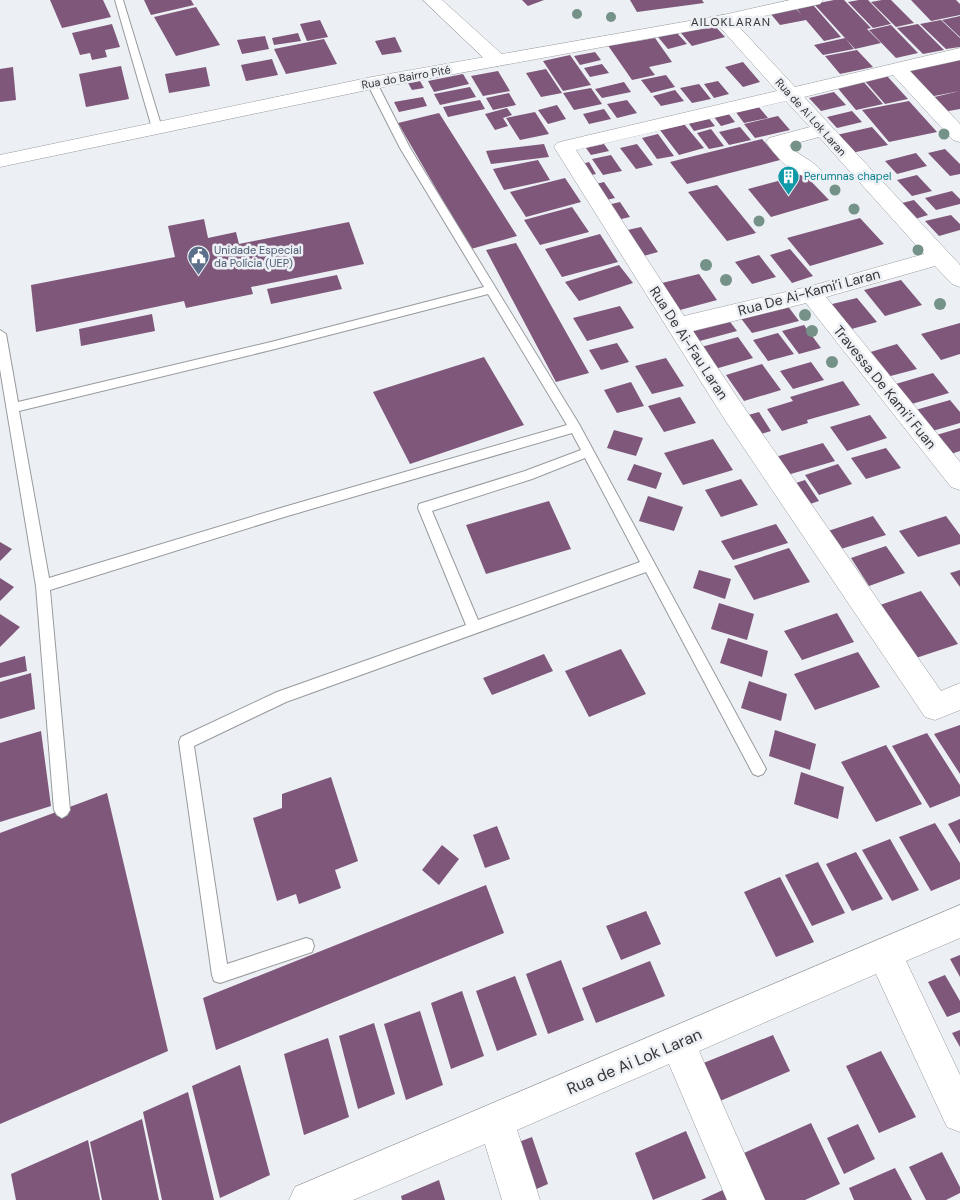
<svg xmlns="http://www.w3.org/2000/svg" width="960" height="1200" font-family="'DM Sans',sans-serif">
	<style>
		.building { fill: #7e577b }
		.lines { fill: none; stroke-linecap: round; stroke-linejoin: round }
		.service-casing { stroke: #979a9d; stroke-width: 2 }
		.minor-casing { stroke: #979a9d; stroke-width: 1 }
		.secondary-casing { stroke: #979a9d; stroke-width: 1 }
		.service { fill: #fff; fill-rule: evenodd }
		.minor { fill: #fff; fill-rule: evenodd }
		.secondary { fill: #fff; fill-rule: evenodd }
		.tree { fill: #759289 }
		.labels { text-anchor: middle; stroke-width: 5; stroke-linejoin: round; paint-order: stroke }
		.far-street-label { font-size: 11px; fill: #353637; stroke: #eceff3 }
		.far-culture-label { font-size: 11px; fill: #0d838f; stroke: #eceff3; text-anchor: start }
		.far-service-label { font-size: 11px; fill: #4e5e75; stroke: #eceff3; text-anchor: start }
		.far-neighbourhood-label { font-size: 12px; letter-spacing: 1px; fill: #353637; stroke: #eceff3 }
		.street-label { font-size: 14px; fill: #353637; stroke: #eceff3 }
		.near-street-label { font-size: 16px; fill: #353637; stroke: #eceff3 }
	</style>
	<rect width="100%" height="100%" fill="#eceff3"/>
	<path class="building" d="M50,0H103L111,17L62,28Z
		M144,0H191L194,5L151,15Z
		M522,0H544L528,6Z
		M630,0H702L704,3L637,12Z
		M834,0H844L871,28L867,29L881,43L855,49L814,4Z
		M859,0H868L891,24L873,28L848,2Z
		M882,0H891L914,23L896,27L871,2Z
		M911,0H956L960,4V15L931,21Z
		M813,5L841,37L824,41L806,20L780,25L770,13L795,8L801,14L796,8Z
		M196,7L220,45L176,56L154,17Z
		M960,16V37L942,20Z
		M320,20L328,37L307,41L300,24Z
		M941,20L960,38V47L946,49L920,24Z
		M112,24L120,47L105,50L107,57L92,60L90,53L80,55L72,33Z
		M918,24L944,50L923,54L897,28Z
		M714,25L725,37L692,46L681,33Z
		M891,25L918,53L896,58L869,30Z
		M298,33L301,41L274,45L272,38Z
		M677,33L687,44L668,49L658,37Z
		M265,36L269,49L242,54L237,40Z
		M395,37L402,52L382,55L375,41Z
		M655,38L672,62L649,67L655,75L632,80L607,44L630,40L632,42Z
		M845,38L854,49L823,55L814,45Z
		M324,39L337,64L286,74L274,49Z
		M857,50L873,67L840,74L825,56Z
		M595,52L601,60L580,65L574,56Z
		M570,55L591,85L563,91L543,61Z
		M272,59L278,75L246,81L241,65Z
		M960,60V91L929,97L905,71Z
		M743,62L760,82L743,87L725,67Z
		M602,64L609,73L590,77L584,68Z
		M121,66L129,99L86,107L79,74Z
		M13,67L16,100L0,102V69Z
		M206,67L210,86L169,93L165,74Z
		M546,69L562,93L541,97L526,73Z
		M498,71L510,91L483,96L471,76Z
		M463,74L469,84L434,92L428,81Z
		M666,75L675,87L651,93L641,80Z
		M887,76L908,99L885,104L864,80Z
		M862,80L883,104L856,110L836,86Z
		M420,81L424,88L412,90L408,83Z
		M718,81L729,94L714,98L704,84Z
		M624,82L631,92L602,98L595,89Z
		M699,84L711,99L692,103L680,88Z
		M470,87L476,97L440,105L434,94Z
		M591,88L602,104L574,110L563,93Z
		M675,90L684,101L661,106L653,96Z
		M960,91V109L943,112L930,98Z
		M834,92L846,105L821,111L809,98Z
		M509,93L516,105L493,110L486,98Z
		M423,97L427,106L399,112L394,102Z
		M480,100L485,109L448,117L443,107Z
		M627,100L637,113L617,118L607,104Z
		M909,101L937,132L889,142L862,110Z
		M557,105L566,119L548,124L538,110Z
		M758,106L768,118L744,123L735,111Z
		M507,108L512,115L503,118L508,126L495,130L485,114Z
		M604,109L611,119L589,124L583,114Z
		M852,111L862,122L837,128L827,117Z
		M535,112L549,134L520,140L506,118Z
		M439,113L517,236L471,249L398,123Z
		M728,113L735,122L721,126L714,117Z
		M707,116L715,126L694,131L687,121Z
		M778,116L790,130L755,138L744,124Z
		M684,124L704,148L679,155L660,130Z
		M740,127L751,140L729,145L719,132Z
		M872,127L888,145L847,154L832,136Z
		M711,129L724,146L709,149L697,133Z
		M658,134L674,156L657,159L642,138Z
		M762,139L780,160L687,184L670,162Z
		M544,144L549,157L491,164L486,151Z
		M604,144L609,151L591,155L586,148Z
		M637,144L653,165L636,169L620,148Z
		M945,149L960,164V174L950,176L928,153Z
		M916,153L927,166L897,174L885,161Z
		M611,155L622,171L603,175L592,159Z
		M538,160L550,180L504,190L493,169Z
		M589,162L596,174L586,176L579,165Z
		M804,174L829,200L771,217L748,189Z
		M917,175L932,191L912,196L897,180Z
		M565,178L581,202L526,217L510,192Z
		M604,182L615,198L602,201L592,185Z
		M717,185L756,233L727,241L688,192Z
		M952,191L960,199V204L936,210L925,198Z
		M914,200L928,215L912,220L898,204Z
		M620,202L630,217L617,220L607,205Z
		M572,207L589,232L540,245L524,220Z
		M951,215L960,224V230L939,236L925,221Z
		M860,218L884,244L810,266L787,238Z
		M204,219L208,238L236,232L239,244L349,222L364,264L251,287L253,294L186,308L184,301L36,332L31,285L175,257L168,226Z
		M641,227L658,252L640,257L623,231Z
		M600,234L618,262L562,277L545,249Z
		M516,243L589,373L556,382L486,250Z
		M790,249L813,276L792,283L770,255Z
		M759,255L776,277L752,284L735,262Z
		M619,265L633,283L579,301L565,282Z
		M699,274L717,300L680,310L662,283Z
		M337,275L342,289L271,304L267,289Z
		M901,280L922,305L885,316L864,290Z
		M857,298L877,322L848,330L828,305Z
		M787,305L799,321L752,333L740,317Z
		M620,306L634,328L587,341L573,318Z
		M152,314L155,331L81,346L79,329Z
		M728,319L737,331L696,342L689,330Z
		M960,323V354L941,360L921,334Z
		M804,325L821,348L799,354L782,331Z
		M778,333L794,354L768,361L753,340Z
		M738,337L753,358L715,369L701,347Z
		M617,343L629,362L601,370L589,350Z
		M897,344L917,369L883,378L864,354Z
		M484,357L524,425L410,464L373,392Z
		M666,358L684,386L652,394L635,366Z
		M811,362L824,380L793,389L780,371Z
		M762,364L781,390L744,401L726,375Z
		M933,373L949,393L905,406L889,386Z
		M843,381L860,405L807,420L808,423L782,431L767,409L793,401L790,397Z
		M631,382L644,406L617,413L604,390Z
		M680,397L696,423L664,432L648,406Z
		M950,400L960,412V423L929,432L912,411Z
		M759,412L771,431L754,436L741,417Z
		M870,415L887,438L847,451L830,427Z
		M960,428V451L948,455L933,436Z
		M614,430L643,438L636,456L607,448Z
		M713,439L733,470L683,485L664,453Z
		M823,443L835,461L784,476L772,458Z
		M886,448L901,468L866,479L851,458Z
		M634,464L662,473L656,489L627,480Z
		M838,464L852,484L819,495L805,475Z
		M741,479L758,505L721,517L705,490Z
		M805,480L819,501L804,506L790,485Z
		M648,496L683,507L674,531L639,521Z
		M549,501L571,549L486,574L466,525Z
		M873,516L886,535L841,549L828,531Z
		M946,516L960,535V544L918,557L899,531Z
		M776,524L788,543L733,560L721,541Z
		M0,542L12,549L0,561Z
		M886,546L905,573L869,586L851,558Z
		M789,548L810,582L754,600L734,566Z
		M699,570L731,579L725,599L693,588Z
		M960,570V587L950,573Z
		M0,578L14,587L0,601Z
		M921,591L958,644L913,659L877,606Z
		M719,603L754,614L747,640L711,629Z
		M837,613L854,642L802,660L784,631Z
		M0,614L20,627L0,647Z
		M728,638L768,651L762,677L720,663Z
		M621,649L646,694L589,717L565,671Z
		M858,652L880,687L815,710L794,674Z
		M544,654L553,671L492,695L483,678Z
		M25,656L27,671L0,678V663Z
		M31,673L35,709L0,719V682Z
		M749,681L787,694L781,721L741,708Z
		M960,725V774L934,734Z
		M775,730L816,744L810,770L769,756Z
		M41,731L51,806L0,822V743Z
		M927,733L960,785V796L930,808L892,746Z
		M886,745L922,804L876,822L841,762Z
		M801,772L844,787L838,819L794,804Z
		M331,777L358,861L335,870L341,888L299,904L296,894L277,901L253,818L282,808V794Z
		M107,793L168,1051L0,1124V833Z
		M960,819V844L948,824Z
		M935,823L960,863V879L931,891L899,837Z
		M497,826L510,859L485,868L473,835Z
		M890,839L919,890L892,901L862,850Z
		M442,845L459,859L439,885L422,870Z
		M856,852L883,899L852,911L826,864Z
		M818,862L845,913L812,926L785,875Z
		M780,877L814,942L776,957L744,892Z
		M486,885L504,933L216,1050L203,998Z
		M646,911L661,944L621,960L606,926Z
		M960,955V977L950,959Z
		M561,960L584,1020L548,1034L526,974Z
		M650,961L665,996L596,1023L582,988Z
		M945,975L960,1001V1012L947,1017L928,982Z
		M515,976L537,1035L497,1051L476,991Z
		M462,991L484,1056L451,1069L431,1003Z
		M420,1011L443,1085L406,1100L384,1024Z
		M374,1023L395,1094L358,1109L339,1036Z
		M960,1030V1047L952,1033Z
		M773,1035L790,1071L713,1104L696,1066Z
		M328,1038L349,1117L304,1135L284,1054Z
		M881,1051L916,1117L879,1133L846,1066Z
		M240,1065L270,1175L220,1198L192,1086Z
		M188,1092L214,1200H162L143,1112Z
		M142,1119L159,1200H102L90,1142Z
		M811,1123L840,1184L805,1200H765L744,1153Z
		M858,1124L875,1159L844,1174L827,1138Z
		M686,1131L706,1178L653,1200L635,1153Z
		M532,1137L548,1184L525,1194L508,1146Z
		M88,1140L100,1200H16L11,1174Z
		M942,1152L960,1187V1193L946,1200H926L909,1167Z
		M895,1168L912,1200H854L849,1188Z
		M439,1180L445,1200H402L401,1196Z
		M736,1184L743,1200H701Z"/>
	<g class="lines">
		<defs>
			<path id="service" d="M115,0H123L162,128L160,130L157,131L152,128Z
				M372,80L377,83L410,148L579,424L766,769L763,774L758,776L753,774L646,572L286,702L194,746L227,964L306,938L312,940L314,946L312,952L306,954L220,983L214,981L212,975L179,742L181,737L277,692L466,625L418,508L419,504L525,471L581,450L572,433L284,517L50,590L70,810L67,815L62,818L57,815L54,810L36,586L0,369V330L6,334L18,402L271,342L484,287L400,148L367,83ZM488,294L567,425L284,507L49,578L19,411L271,350ZM585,458L640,562L478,620L432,511L532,479Z"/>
			<path id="minor" d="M423,0H442L504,56L506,60L504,64L497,66L490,64Z
				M723,15L729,16L795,87L960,48V60L910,71L960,124V142L953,140L893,75L804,97L960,265V287L952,284L935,266L826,297L960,462V490L951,487L806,303L693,331L743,406L941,691L960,683V710L935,720L925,717L725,420L554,147L557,143L564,141L777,91L717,24L714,20L717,16ZM786,101L810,127L769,138L766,142C777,158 798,182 819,177L822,172C814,160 798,156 789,145L819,137L924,254L811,286L684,316L576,150Z
				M960,905V938L906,961L960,1075V1132L947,1127L876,974L699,1051L765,1200H727L669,1064L517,1130L540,1200H502L485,1144L353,1200H289L295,1187Z"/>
			<path id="secondary" d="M790,0H823L820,4L723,25L372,89L0,167V155L372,77L723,15Z"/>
		</defs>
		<use href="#service" class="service-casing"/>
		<use href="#minor" class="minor-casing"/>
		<use href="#secondary" class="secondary-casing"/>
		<use href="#service" class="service"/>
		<use href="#minor" class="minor"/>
		<use href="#secondary" class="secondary"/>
	</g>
	<g class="tree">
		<circle cx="577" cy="14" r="5"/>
		<circle cx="611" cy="17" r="5"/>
		<circle cx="944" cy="134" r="5.5"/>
		<circle cx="796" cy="146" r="5.5"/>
		<circle cx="835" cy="190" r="5.5"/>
		<circle cx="854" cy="209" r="5.5"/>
		<circle cx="759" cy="221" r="5.5"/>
		<circle cx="918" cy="250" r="5.5"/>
		<circle cx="706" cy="265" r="6"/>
		<circle cx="726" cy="280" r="6"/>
		<circle cx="940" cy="304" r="6"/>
		<circle cx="805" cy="315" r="6"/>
		<circle cx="812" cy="331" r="6"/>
		<circle cx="832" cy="362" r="6"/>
	</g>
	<defs>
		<symbol id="building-pin" viewBox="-11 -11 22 30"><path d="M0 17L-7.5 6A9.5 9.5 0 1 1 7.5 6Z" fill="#0f9aa8" stroke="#eceff3"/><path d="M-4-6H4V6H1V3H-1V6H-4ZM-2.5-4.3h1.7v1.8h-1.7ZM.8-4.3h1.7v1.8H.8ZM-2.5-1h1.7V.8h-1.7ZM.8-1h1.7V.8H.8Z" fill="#fff"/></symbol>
		<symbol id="civic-pin" viewBox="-11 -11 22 30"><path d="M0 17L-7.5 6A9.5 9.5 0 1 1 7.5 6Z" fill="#5c6f8a" stroke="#eceff3"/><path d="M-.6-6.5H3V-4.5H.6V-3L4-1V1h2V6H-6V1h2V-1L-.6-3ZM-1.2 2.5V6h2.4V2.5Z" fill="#fff"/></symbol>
	</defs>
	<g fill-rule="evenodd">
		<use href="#building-pin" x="776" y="164" width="25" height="34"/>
		<use href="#civic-pin" x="186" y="244" width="25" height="34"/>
	</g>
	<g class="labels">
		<g class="far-street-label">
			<text transform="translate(406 77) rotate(-10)" y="4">Rua do Bairro Pité</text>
			<text transform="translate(811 117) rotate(48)" y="4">Rua de Ai Lok Laran</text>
		</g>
		<g class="far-culture-label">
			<text x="804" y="180">Perumnas chapel</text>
		</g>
		<g class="far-service-label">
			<text x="214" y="254">Unidade Especial<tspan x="214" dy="13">da Polícia (UEP)</tspan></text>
		</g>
		<g class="far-neighbourhood-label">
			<text x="731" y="26">AILOKLARAN</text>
		</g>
		<g class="street-label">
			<text transform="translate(809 292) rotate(-15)" y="5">Rua De Ai-Kami’i Laran</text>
			<text transform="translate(689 343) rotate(57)" y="5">Rua De Ai-Fau Laran</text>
			<text transform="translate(885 387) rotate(51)" y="5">Travessa De Kami’i Fuan</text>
		</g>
		<g class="near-street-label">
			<text transform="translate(634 1061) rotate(-23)" y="6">Rua de Ai Lok Laran</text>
		</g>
	</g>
</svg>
